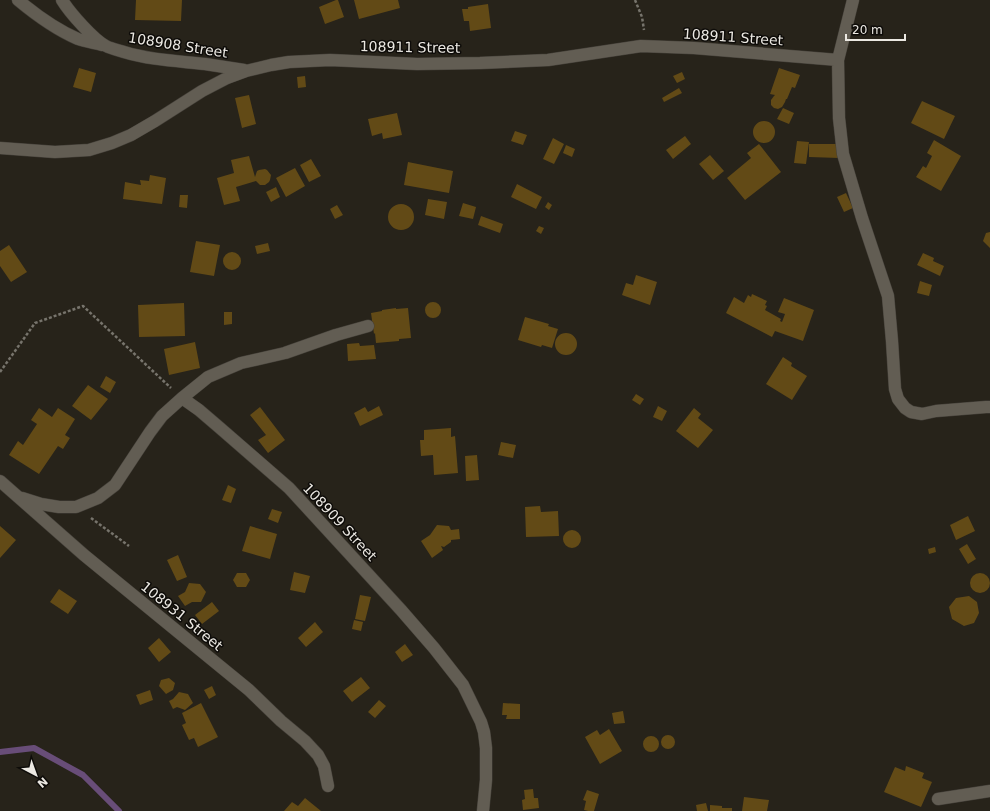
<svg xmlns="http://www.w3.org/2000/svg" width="990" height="811" font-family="'DejaVu Sans',sans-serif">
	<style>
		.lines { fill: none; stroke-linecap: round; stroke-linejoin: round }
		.stream { stroke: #684d78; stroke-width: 6 }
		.building { fill: #624a16 }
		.minor-casing { stroke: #45413a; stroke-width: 13 }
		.path { stroke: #77746c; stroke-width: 2.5; stroke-dasharray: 3 2; stroke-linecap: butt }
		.minor { stroke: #625d53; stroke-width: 12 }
		.labels { text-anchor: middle; stroke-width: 3; stroke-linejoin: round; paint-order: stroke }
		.street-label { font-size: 14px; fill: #ebe8e2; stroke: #0e0c09 }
	</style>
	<rect width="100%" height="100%" fill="#27231a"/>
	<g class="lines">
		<path class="stream" d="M0,752L34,748L83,775L119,811"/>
	</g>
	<path class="building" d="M136,0H182L181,21L135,20Z
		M336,0H338L344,17L325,24L319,7Z
		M354,0H398L400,8L359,19Z
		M488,4L491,28L470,31L469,21H464L462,9H468V7Z
		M79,68L96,73L91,92L73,87Z
		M779,68L800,75L795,88L792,87L787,99H786L785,102L782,107L778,109L774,108L771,105V100L774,96L775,95L770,94Z
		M682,72L685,79L677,83L673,76Z
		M305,76L306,87L298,88L297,77Z
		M679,88L682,93L664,102L662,98Z
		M249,95L256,124L242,128L235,98Z
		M922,101L955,116L944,139L911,123Z
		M783,108L794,113L789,124L777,119Z
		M397,113L402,135L383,139L382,133L372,136L368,119Z
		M753 132a11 11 0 1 1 22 0a11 11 0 1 1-22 0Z
		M515,131L527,135L523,145L511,141Z
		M685,136L691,144L673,159L666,150Z
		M553,138L564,144L554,164L543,159Z
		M934,140L961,156L941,191L916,177L923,166L926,168L932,156L927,153Z
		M797,141L809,142L806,164L794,163Z
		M759,144L781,172L745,200L727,178L751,158L747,153Z
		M809,144H839V158L809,157Z
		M566,145L575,149L572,157L563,153Z
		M710,155L724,171L713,180L699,164Z
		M249,156L255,177L257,171L259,170L265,169L267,170L271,175L270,180L269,182L265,185H260L256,181L236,187L240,201L224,205L217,178L234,173L231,160Z
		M311,159L321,176L309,182L300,165Z
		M408,162L453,171L449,193L404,185Z
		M295,168L305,186L286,197L276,178Z
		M150,175L166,178L162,204L123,199L125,182L141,185L140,180L149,181Z
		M517,184L542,197L536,209L511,197Z
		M276,187L280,197L271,202L266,192Z
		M846,193L853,208L844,212L837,197Z
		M180,195H188L187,208L179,207Z
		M428,199L447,202L444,219L425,215Z
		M548,202L552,205L549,210L545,207Z
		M463,203L476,207L473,219L459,216Z
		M388 217a13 13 0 1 1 26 0a13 13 0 1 1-26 0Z
		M337,205L343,215L335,219L330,209Z
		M481,216L503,224L500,233L478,225Z
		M539,226L544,228L541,234L536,231Z
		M990,232V248L983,241L986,233Z
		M196,241L220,245L214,276L190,272Z
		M268,243L270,251L257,254L255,246Z
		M9,245L27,272L11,282L0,266V251Z
		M223 261a9 9 0 1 1 18 0a9 9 0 1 1-18 0Z
		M923,253L934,258L933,261L944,266L940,276L917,265Z
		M636,275L657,282L650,305L622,295L626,283L633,285Z
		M920,281L932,285L929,296L917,293Z
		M752,294L767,301L765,305L767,306L765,310L781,319L780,321L782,322L785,314L778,312L784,298L814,310L803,341L775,331L772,337L726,313L734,297L744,303L748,295L751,297Z
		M425 310a8 8 0 1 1 16 0a8 8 0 1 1-16 0Z
		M184,303L185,336L139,337L138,305Z
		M396,308V309L408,308L411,338L399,339V341L376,343L375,333L374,334L371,313L382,311V310Z
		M224,312H232V324L224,325Z
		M525,317L549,324L548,326L558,329L552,348L542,345L541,347L518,340Z
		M555 344a11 11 0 1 1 22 0a11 11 0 1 1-22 0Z
		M195,342L200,368L169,375L164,349Z
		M359,343L360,346L374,345L376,359L348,361L347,344Z
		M783,357L792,363L791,366L807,376L792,400L766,384Z
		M106,376L116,382L110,393L100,387Z
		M88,385L108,399L91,420L72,406Z
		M636,394L644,399L640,405L632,400Z
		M379,406L383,415L360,426L354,413L365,407L368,412Z
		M658,406L667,411L662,421L653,417Z
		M260,407L285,440L268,453L258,440L266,435L250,415Z
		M39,408L52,417L58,408L75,419L65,435L70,438L63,449L58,446L39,474L9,455L18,441L23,445L37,424L31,420Z
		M694,408L701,414L698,418L713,430L698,448L676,431Z
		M451,428V437L455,436L458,473L434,475L433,455L421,456L420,440H424V430Z
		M501,442L516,445L513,458L498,455Z
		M477,455L479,480L466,481L465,456Z
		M228,485L236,489L231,503L222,500Z
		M540,506L541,512L558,511L559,536L526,537L525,507Z
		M272,509L282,512L278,523L268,519Z
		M968,516L975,531L956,540L950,525Z
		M437,525L449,526L451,530L459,529L460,539L451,540V542L444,547L441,546L443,550L432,558L421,541L430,535Z
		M0,526L16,540L0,558Z
		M250,526L277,534L270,559L242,551Z
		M563 539a9 9 0 1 1 18 0a9 9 0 1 1-18 0Z
		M967,544L976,559L968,564L959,549Z
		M935,547L936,552L929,554L928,549Z
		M178,555L187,577L177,581L167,560Z
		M294,572L310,576L305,593L290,590Z
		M970 583a10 10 0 1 1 20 0a10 10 0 1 1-20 0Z
		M237,573H246L250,580L246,587H237L233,580Z
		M189,583L200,584L206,592L201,602H192L185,606L178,596L185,592Z
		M59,589L77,601L68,614L50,602Z
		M360,595L371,597L365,621L355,619Z
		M969,596L977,602L979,613L974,623L964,626L952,619L949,607L956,598Z
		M212,602L219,611L202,624L195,615Z
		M354,620L363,622L361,631L352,629Z
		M315,622L323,632L306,647L298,638Z
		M159,638L171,652L159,662L148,648Z
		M405,644L413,655L402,662L395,652Z
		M361,677L370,688L352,702L343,691Z
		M169,678L175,683L173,690L166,694L159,686L161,680Z
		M212,686L216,695L209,699L204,690Z
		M150,690L153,700L140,705L136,695Z
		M179,692L188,694L193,703L185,710L177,707L173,709L169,701L173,699Z
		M379,700L386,706L375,718L368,712Z
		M201,703L218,737L198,747L194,738L189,740L182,725L186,723L182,713Z
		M503,703L520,704V719H506L507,715H502Z
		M623,711L625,723L614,724L612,713Z
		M609,729L622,751L600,764L585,737L597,730L600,735Z
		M661 742a7 7 0 1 1 14 0a7 7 0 1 1-14 0Z
		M643 744a8 8 0 1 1 16 0a8 8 0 1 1-16 0Z
		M906,766L924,773L922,778L932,782L921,807L884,792L895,767L905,771Z
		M533,789L534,798H538L539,808L523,810L522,800L525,799L524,790Z
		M587,790L599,794L594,811H588L584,810L586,801L583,800Z
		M744,797L769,800L767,811H742Z
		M305,798L321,811H284L292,802L298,806Z
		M706,803L708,811H697L696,805Z
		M710,805L722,806V808H732V811H710Z"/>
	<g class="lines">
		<defs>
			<path id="minor" d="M18,0C36,15 57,30 78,39C86,42 95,43 102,45
				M62,0C70,13 94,40 106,46C112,49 118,50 124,52C150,60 178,61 205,64C218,66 231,68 244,70
				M853,0L838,60L839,118L843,154L862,218L888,296L892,341L895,389L898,399L905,408L911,412L922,414L936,411L986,407H990
				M0,148L55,152L89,150L112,143L131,135L155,121L202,91L227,78L246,71L271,65L289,62L330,60L417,64L480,63L548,60L641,46L694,48L838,60
				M182,398L199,410L220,428L289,488L401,610L434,648L463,685L481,722L484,732L486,748V780L483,811
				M0,481L84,555L249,690L281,721L305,741L318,755L324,766L328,786
				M22,498L41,504L59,507H76L98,498L115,485L150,432L162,416L182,398L208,377L241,363L285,353L336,335L368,326
				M938,799L990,791"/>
		</defs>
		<use href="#minor" class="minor-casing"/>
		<path class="path" d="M635,0L642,17L644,30
			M0,372L35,323L83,306L171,388
			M91,518L129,546"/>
		<use href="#minor" class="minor"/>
	</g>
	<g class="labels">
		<g class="street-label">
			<text transform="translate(733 37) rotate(4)" y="5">108911 Street</text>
			<text transform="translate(178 45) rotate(9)" y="5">108908 Street</text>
			<text transform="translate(410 47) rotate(1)" y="5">108911 Street</text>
			<text transform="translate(340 522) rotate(47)" y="5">108909 Street</text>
			<text transform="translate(182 616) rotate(39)" y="5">108931 Street</text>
		</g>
	</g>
	<g transform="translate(36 775) rotate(139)" stroke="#0e0c09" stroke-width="3" paint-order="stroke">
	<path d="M0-3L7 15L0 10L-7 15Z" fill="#ebe8e2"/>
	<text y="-6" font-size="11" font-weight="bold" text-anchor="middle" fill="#ebe8e2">N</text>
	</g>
	<path d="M846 34v6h59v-6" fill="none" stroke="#ebe8e2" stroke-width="2"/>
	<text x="852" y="34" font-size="12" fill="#ebe8e2" stroke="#0e0c09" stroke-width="3" paint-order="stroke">20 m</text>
</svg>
